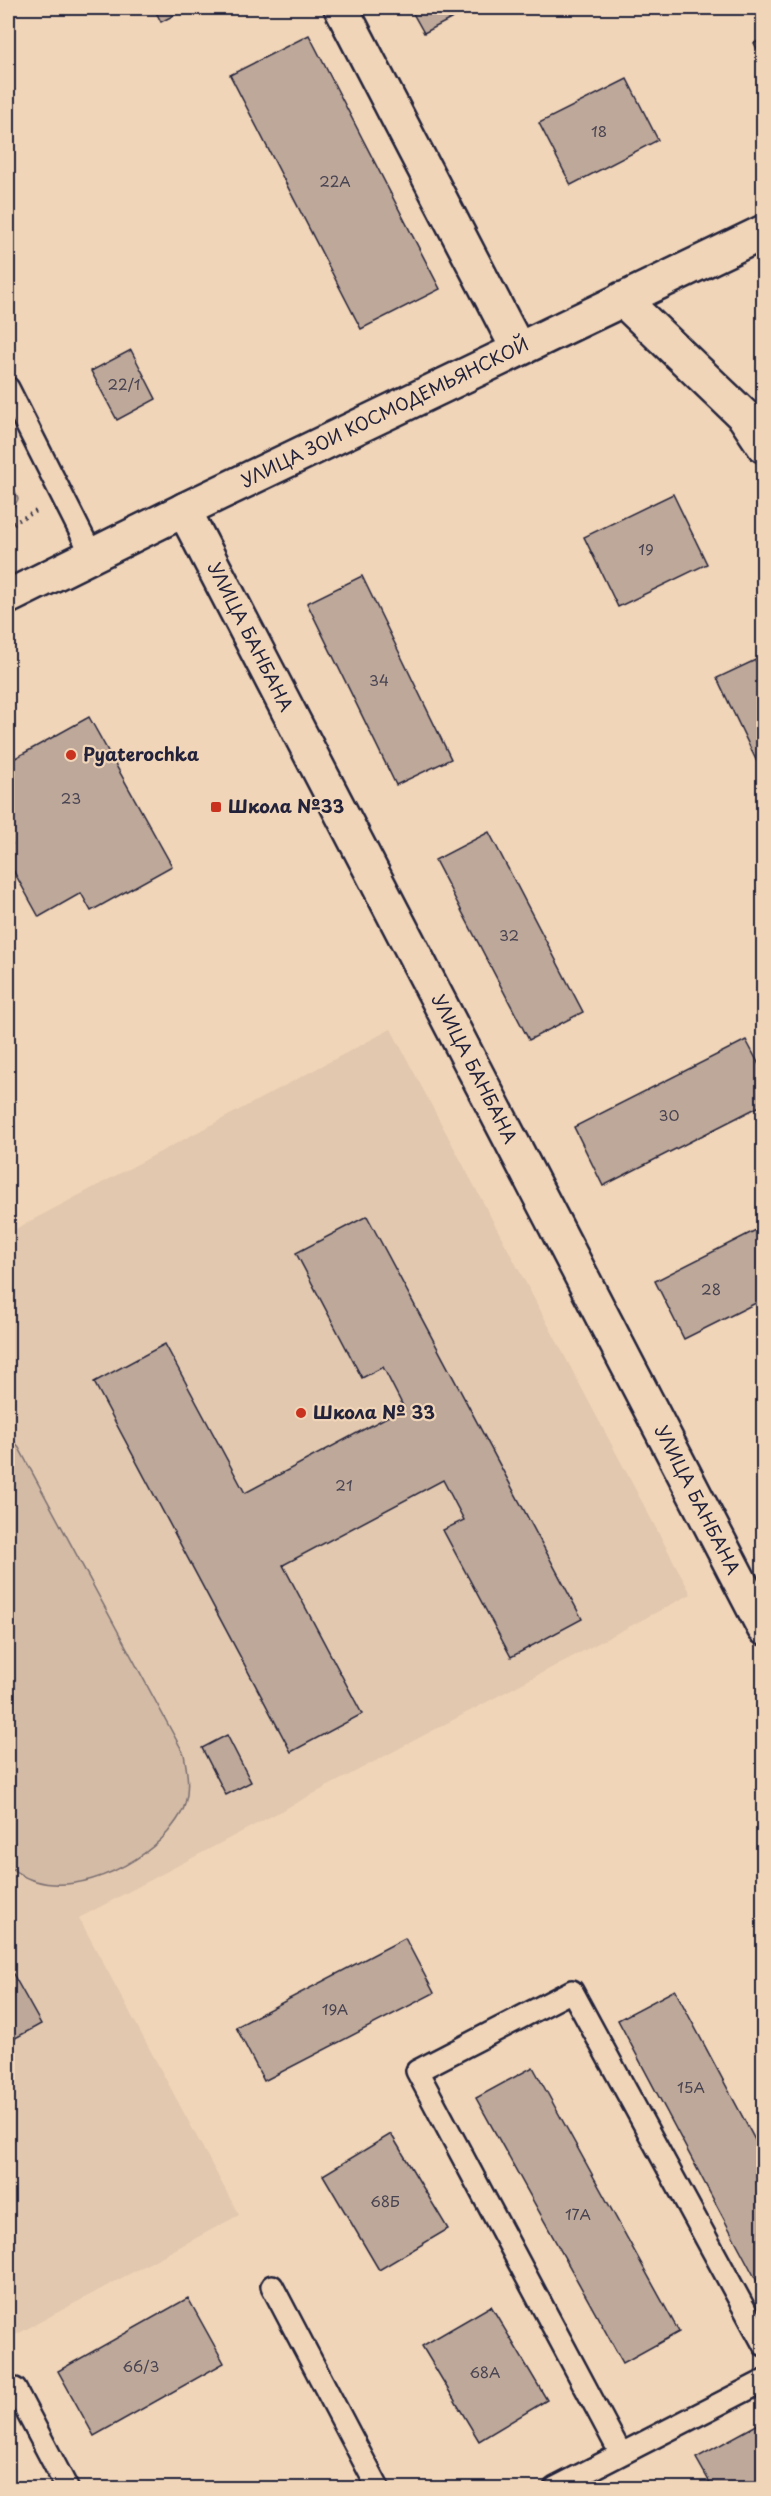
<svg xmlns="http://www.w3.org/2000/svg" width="771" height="2496" font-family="'Playpen Sans',sans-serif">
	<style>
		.built { fill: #e2c8af }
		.green { fill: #d3bba6; stroke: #7a6e70; stroke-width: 1.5 }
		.building { fill: #bea899; stroke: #22223b; stroke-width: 1.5 }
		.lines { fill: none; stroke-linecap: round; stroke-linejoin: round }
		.lane-casing { stroke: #22223b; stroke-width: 26 }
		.street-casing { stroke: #22223b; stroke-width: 38 }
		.secondary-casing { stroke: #22223b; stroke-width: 38 }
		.path { stroke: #22223b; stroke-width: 4; stroke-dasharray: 1.5 4.5; stroke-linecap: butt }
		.lane { stroke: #f1d5b8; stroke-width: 21 }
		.street { stroke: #f1d5b8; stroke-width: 33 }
		.secondary { stroke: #f1d5b8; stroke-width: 33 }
		.poi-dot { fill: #c8321e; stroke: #f1d5b8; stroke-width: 2 }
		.labels { text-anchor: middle; stroke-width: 4.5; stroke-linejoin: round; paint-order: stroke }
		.number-label { font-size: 15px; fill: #494452 }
		.street-label { font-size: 18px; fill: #22223b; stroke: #f1d5b8 }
		.poi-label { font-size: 18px; font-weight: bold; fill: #22223b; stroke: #f1d5b8; text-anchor: start }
	</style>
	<rect width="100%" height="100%" fill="#f1d5b8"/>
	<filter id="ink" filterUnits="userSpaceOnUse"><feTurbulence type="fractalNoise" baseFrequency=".0167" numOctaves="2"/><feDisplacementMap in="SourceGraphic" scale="12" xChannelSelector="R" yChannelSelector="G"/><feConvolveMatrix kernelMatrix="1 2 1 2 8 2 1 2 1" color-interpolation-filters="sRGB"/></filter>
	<g filter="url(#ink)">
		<path class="built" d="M391,1029L691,1594L79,1918L239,2215L8,2339V1233Z"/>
		<path class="green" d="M8,472L18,499L13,509L8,512Z
			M8,1434L19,1448L184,1754C187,1771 190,1787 185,1804C183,1814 174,1824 168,1832C134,1871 52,1908 8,1865Z"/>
		<path class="building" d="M154,8H188L161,22Z
			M410,8H472L424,33Z
			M309,35L440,289L361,329L230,75Z
			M764,39V62L754,43Z
			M627,79L658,140L571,185L539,123Z
			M131,350L156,399L117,420L91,371Z
			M673,494L707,564L618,607L584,537Z
			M362,576L451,759L396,785L307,603Z
			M764,656V764L759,766L717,678Z
			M89,717L172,866L91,911L81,893L39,917L8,861V846L12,844L8,836V762Z
			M489,832L583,1012L529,1040L435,860Z
			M746,1040L764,1074V1104L603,1186L574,1127Z
			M367,1216L582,1619L511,1657L443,1530L464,1520L443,1480L283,1565L362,1714L291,1752L94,1382L165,1344L245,1493L404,1408L383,1367L362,1378L296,1253Z
			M764,1226V1299L684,1339L655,1281Z
			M227,1735L251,1782L226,1795L202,1748Z
			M405,1938L434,1993L264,2081L236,2027Z
			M8,1965L41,2024L10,2041L8,2037Z
			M675,1990L764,2157V2286L760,2287L618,2020Z
			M533,2067L679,2332L623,2363L476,2098Z
			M391,2134L448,2229L379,2270L323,2175Z
			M188,2298L224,2363L94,2436L58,2371Z
			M491,2306L547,2400L479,2441L422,2346Z
			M764,2421V2488H713L696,2458Z"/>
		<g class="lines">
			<defs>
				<path id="lane" d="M8,388L92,555
					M272,2286L378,2488
					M15,2389L67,2488
					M621,2454L417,2071L572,1991L764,2345
					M555,2488L764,2381"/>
				<path id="street" d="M341,8L518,349
					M622,299L744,416L764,446
					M184,510L764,232"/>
				<path id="secondary" d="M8,597L184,510L764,1628"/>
			</defs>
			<use href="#lane" class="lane-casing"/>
			<use href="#street" class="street-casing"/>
			<use href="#secondary" class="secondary-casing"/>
			<path class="path" d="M8,526L38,510"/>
			<use href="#lane" class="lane"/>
			<use href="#street" class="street"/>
			<use href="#secondary" class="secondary"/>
		</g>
	</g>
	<g class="poi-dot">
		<circle cx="71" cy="755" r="6"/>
		<rect x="210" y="801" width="12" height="12" rx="3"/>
		<circle cx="301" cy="1413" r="6"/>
	</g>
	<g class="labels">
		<g class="number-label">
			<text x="599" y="137">18</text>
			<text x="335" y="187">22А</text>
			<text x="124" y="390">22/1</text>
			<text x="646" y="555">19</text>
			<text x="379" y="686">34</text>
			<text x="71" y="804">23</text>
			<text x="509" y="941">32</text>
			<text x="669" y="1121">30</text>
			<text x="711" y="1295">28</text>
			<text x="344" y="1491">21</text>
			<text x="335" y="2015">19А</text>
			<text x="691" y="2093">15А</text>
			<text x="385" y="2207">68Б</text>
			<text x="578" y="2220">17А</text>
			<text x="141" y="2372">66/3</text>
			<text x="485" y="2378">68А</text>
		</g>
		<g class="street-label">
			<text transform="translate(385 413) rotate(-26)" y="6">УЛИЦА ЗОИ КОСМОДЕМЬЯНСКОЙ</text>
			<text transform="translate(250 637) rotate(63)" y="6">УЛИЦА БАНБАНА</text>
			<text transform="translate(474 1069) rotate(63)" y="6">УЛИЦА БАНБАНА</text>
			<text transform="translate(697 1500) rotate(63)" y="6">УЛИЦА БАНБАНА</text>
		</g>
		<g class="poi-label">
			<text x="83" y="761">Pyaterochka</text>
			<text x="228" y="813">Школа №33</text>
			<text x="313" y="1419">Школа № 33</text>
		</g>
	</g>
	<rect width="771" height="2496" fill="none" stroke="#f1d5b8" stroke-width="30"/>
	<rect x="15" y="15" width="741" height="2466" fill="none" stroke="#22223b" stroke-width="2" filter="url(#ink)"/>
</svg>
